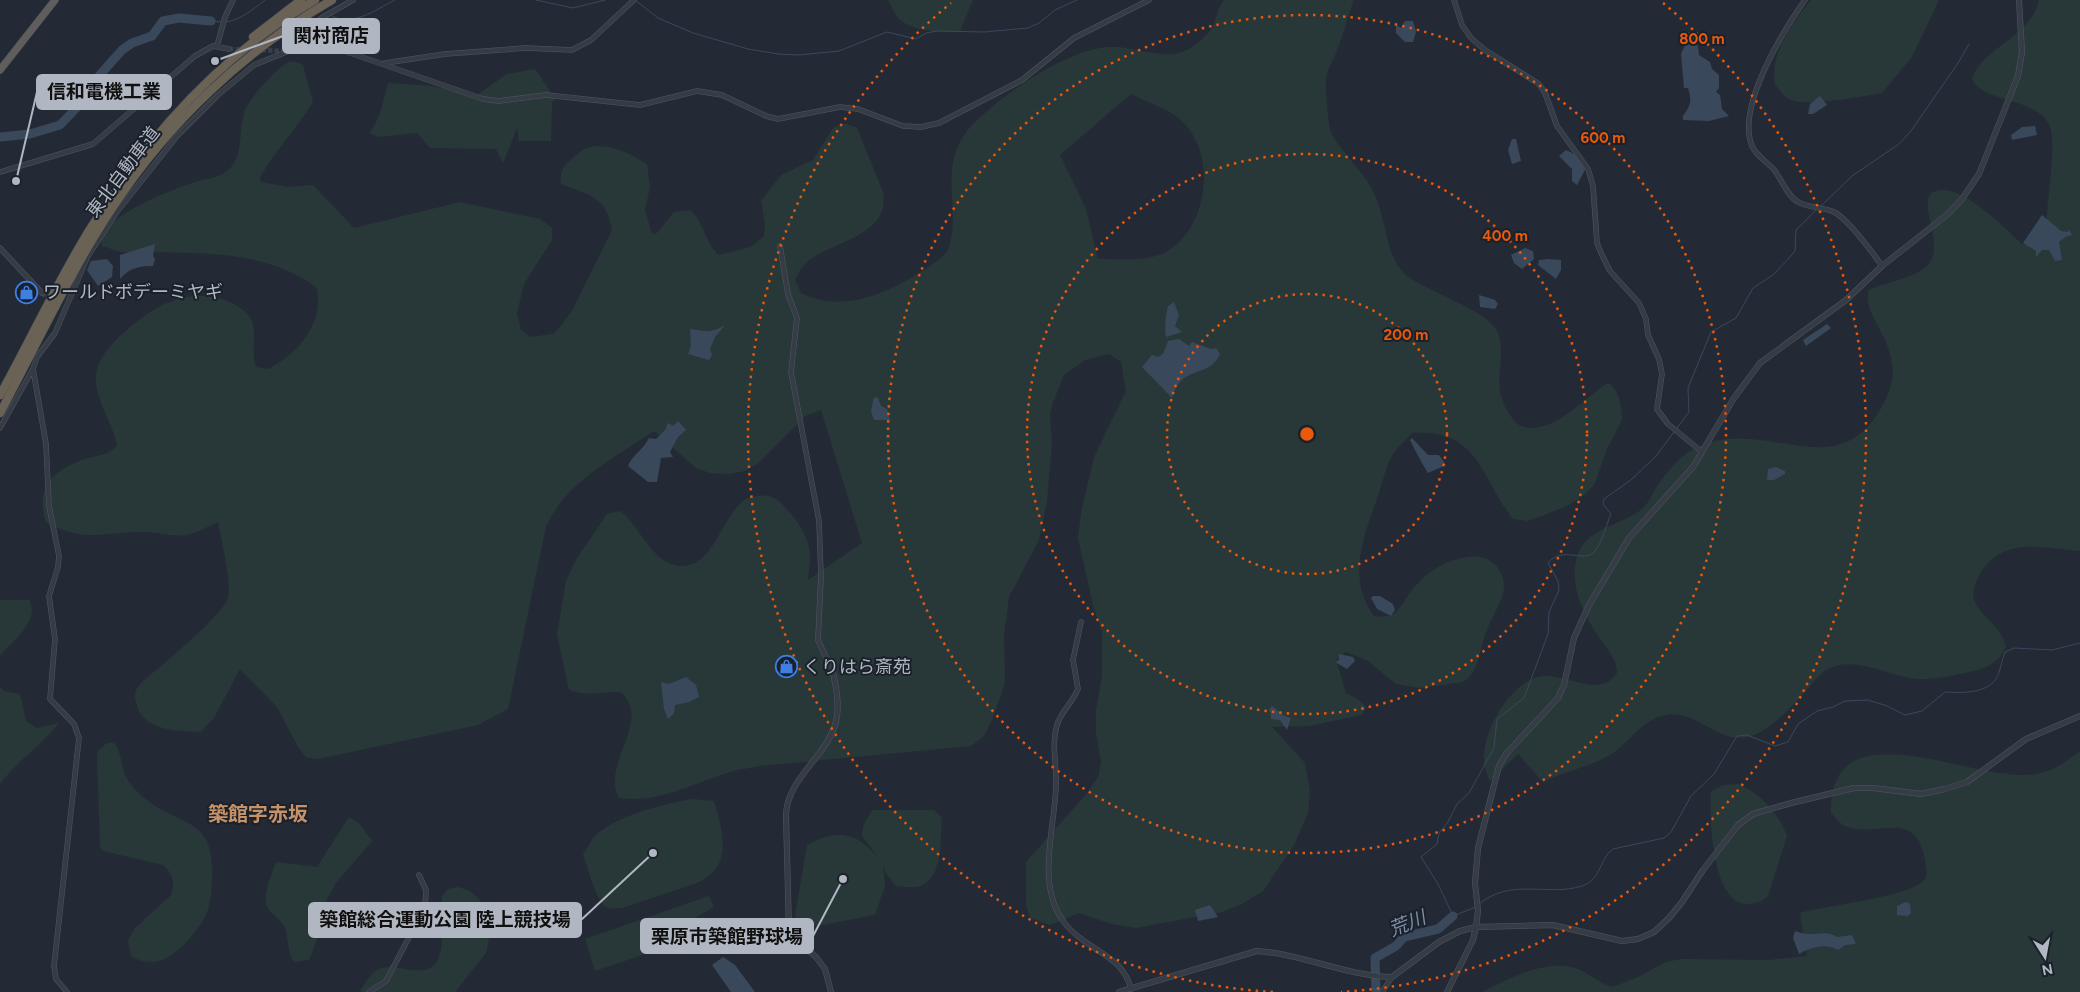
<svg xmlns="http://www.w3.org/2000/svg" width="2080" height="992" font-family="Figtree,'Noto Sans JP',sans-serif">
	<style>
		.green { fill: #283838; fill-rule: evenodd }
		.water { fill: #3a485c }
		.lines { fill: none; stroke-linecap: round; stroke-linejoin: round }
		.stream { stroke: #3a485c; stroke-width: 1 }
		.river { stroke: #3a485c; stroke-width: 9 }
		.minor-tunnel { stroke: #383f4a; stroke-width: 4.5; stroke-dasharray: 4.5 2; stroke-linecap: butt }
		.minor-casing { stroke: #515760; stroke-width: 5.5 }
		.tertiary-casing { stroke: #515760; stroke-width: 6 }
		.trunk-casing { stroke: #414750; stroke-width: 8 }
		.motorway-casing { stroke: #414750; stroke-width: 9 }
		.minor { stroke: #363c45; stroke-width: 4.5 }
		.tertiary { stroke: #363c45; stroke-width: 5 }
		.trunk { stroke: #5f5e5c; stroke-width: 7 }
		.motorway { stroke: #6a6254; stroke-width: 8 }
		.ring { fill: none; stroke: #e8590c; stroke-width: 2.5; stroke-dasharray: 2.5 5 }
		.labels { text-anchor: middle; stroke-width: 4; stroke-linejoin: round; paint-order: stroke }
		.street-label { font-size: 18px; fill: #b1b7c2; stroke: #1b212a }
		.poi-label { font-size: 18px; fill: #b1b7c2; stroke: #1b212a; text-anchor: start }
		.water-label { font-size: 19px; font-style: italic; fill: #7c8ea7; stroke: #1b212a }
		.quarter-label { font-size: 20px; font-weight: bold; fill: #c59169; stroke: #1b212a }
		.centre { fill: #e8590c; stroke: #1b212a; stroke-width: 2.5 }
		.ring-label { font-size: 15px; text-anchor: middle; font-weight: bold; fill: #e8590c; stroke: #1b212a; stroke-width: 4; stroke-linejoin: round; paint-order: stroke }
		.leader { fill: none; stroke: #b1b7c2; stroke-width: 2 }
		.callout-dot { fill: #b1b7c2; stroke: #1b212a; stroke-width: 2 }
		.callout { fill: #b1b7c2; stroke: #b1b7c2; stroke-width: 2 }
		.callout-label { font-size: 19px; text-anchor: middle; font-weight: bold; fill: #111 }
	</style>
	<rect width="100%" height="100%" fill="#232a35"/>
	<path class="green" d="M888,0H973L960,31C943,34 914,31 900,20C895,15 891,6 888,0Z
		M1224,0H1354C1347,17 1344,34 1337,50C1334,59 1327,70 1326,78C1325,87 1328,128 1332,135C1347,159 1369,176 1378,203C1387,228 1387,262 1410,278C1430,292 1486,310 1497,331C1509,357 1488,384 1510,415C1513,419 1516,424 1521,426C1550,437 1584,399 1606,384H1610C1620,393 1622,407 1622,420L1607,449L1595,483L1586,494L1567,506L1539,517L1527,521L1513,519C1481,478 1479,428 1412,433C1406,440 1397,447 1392,456C1385,467 1383,483 1378,496C1364,535 1346,578 1374,616C1381,617 1390,617 1395,613C1401,608 1405,600 1409,594C1425,573 1442,561 1468,557C1494,553 1511,576 1501,600C1496,612 1489,623 1485,635C1479,651 1480,671 1463,682L1420,688L1396,684L1368,661L1346,652L1336,660L1346,693L1359,700L1366,707L1362,715L1309,726L1272,727L1305,763L1310,792L1308,813L1294,845L1263,891L1242,904L1222,912L1136,928L1112,924L1079,913L1050,925L1030,918L1026,904V862L1088,792L1098,777L1101,762L1096,733V711L1102,676V632L1093,605L1078,538L1081,513L1094,457L1126,391L1121,362L1109,354L1085,360L1064,375L1052,405L1050,416L1052,442L1047,501L1039,540L1009,597L1004,636L1005,683L992,720L984,736L971,746L760,766C750,768 740,769 730,772C694,783 657,804 619,798C600,765 653,721 621,692C599,691 592,697 569,690L557,634L566,581L577,558L607,514L620,511C641,526 651,564 681,566C715,568 724,508 748,498C752,497 756,496 760,496C769,494 777,499 783,505C797,520 810,536 810,558C810,565 808,573 808,580L862,543L821,410L805,416L757,464L745,471L729,474L710,473L696,468L654,431C623,452 584,473 560,503C555,510 550,519 546,526L508,709L478,725L318,759L306,757L298,747L277,707L240,669L214,718L201,732C177,731 141,731 136,702C134,695 135,690 140,684C157,669 222,617 228,598C232,584 221,538 218,522C208,526 198,533 186,535C174,537 157,532 144,532C105,531 84,544 46,522C35,487 53,470 85,459C97,455 109,456 117,445C112,419 89,393 98,366C103,352 116,339 127,330C152,308 181,290 216,298C228,300 241,306 249,316C259,328 250,352 256,367L268,369C298,354 324,324 317,288C263,246 185,254 121,252L102,246C96,216 175,189 198,181C206,179 217,178 224,173C247,159 236,127 247,106C253,95 277,67 289,62C294,60 298,63 303,65L313,102C297,128 276,150 260,177L261,182L288,187L313,185L354,228L460,202L540,219L552,228V240L524,284L517,313L521,330L530,337L553,334L560,327L573,309L612,230C606,195 590,196 561,184C559,174 563,166 571,160C575,156 581,150 587,148C606,141 631,154 647,164L650,187L645,210L652,234L657,233L674,212L690,210C704,222 705,243 719,255L751,247L764,236L765,224L761,201L781,175L813,160L833,128L844,123L857,128L883,192C891,233 838,241 812,258C804,263 799,272 795,280L801,293C843,314 888,293 924,270C932,265 946,256 949,247C962,207 935,164 973,124C1003,94 1073,44 1117,47C1140,48 1165,61 1187,50C1196,46 1211,32 1214,24C1218,13 1217,10 1224,0ZM1131,94C1145,101 1163,107 1176,116C1218,147 1211,226 1166,252C1147,262 1119,259 1098,259L1086,209L1060,155Z
		M1811,0H1939L1912,57L1882,93C1862,96 1806,108 1789,99C1783,96 1779,89 1775,84C1769,53 1793,23 1811,0Z
		M2039,0H2080V551C2041,548 1999,535 1978,578C1975,585 1971,592 1974,600C1981,617 2002,627 2006,646C2002,655 1997,662 1988,666C1972,673 1934,680 1917,679C1886,676 1854,653 1824,671C1804,691 1778,728 1751,736C1719,747 1695,705 1661,716C1639,723 1628,744 1610,755C1589,767 1565,771 1543,782L1518,754L1490,781C1487,774 1483,767 1484,759C1484,729 1508,686 1538,677C1562,670 1600,701 1617,673C1617,660 1610,653 1603,643C1587,620 1572,595 1575,566C1580,529 1614,528 1638,512C1648,506 1651,495 1658,485C1666,473 1679,457 1692,450C1765,410 1837,495 1885,401C1912,348 1859,319 1869,290C1884,283 1917,277 1928,265C1947,244 1913,198 1936,191C1962,183 2004,228 2022,244L2026,245L2044,226L2047,215C2048,194 2056,146 2050,127C2040,97 1980,103 1972,78C1985,46 2032,36 2039,0Z
		M535,69L556,100L552,102L551,141H519L517,128L503,163L496,149L430,148L417,133L379,137L369,133C381,119 383,100 388,83L432,86L477,95L507,74Z
		M0,600H29C41,620 12,641 0,656Z
		M0,687L4,691L20,694L26,721L37,728L59,723C41,746 17,761 0,784Z
		M107,743H114C121,752 121,762 124,772C128,784 141,796 151,803C169,818 199,820 208,844C214,860 213,892 208,909C204,925 179,953 164,959C154,964 140,962 131,956L128,941L134,929L170,896C176,884 173,873 163,865L103,851L100,846L97,757L98,751Z
		M2080,751V992H1482C1510,979 1543,959 1575,968C1588,972 1598,983 1613,987L1638,977L1666,962L1681,959L1769,960L1807,956L1800,913C1821,906 1921,896 1926,877C1928,871 1925,861 1924,855C1913,808 1875,839 1845,826C1839,823 1835,817 1831,813C1829,699 1981,789 2041,773C2055,770 2068,760 2080,751Z
		M1738,784C1759,792 1780,815 1787,836L1768,896C1763,901 1755,904 1747,904C1712,904 1709,816 1711,791L1724,785Z
		M692,799L714,801C723,833 734,866 697,883L622,908C616,908 611,910 606,907C596,900 587,866 583,854C587,849 590,842 594,837C614,816 664,804 692,799Z
		M872,810H934L942,818C940,838 944,877 920,886C914,889 903,886 896,886L887,875L883,866L885,886L875,915L806,928L795,916L807,845C841,826 859,834 882,862L862,836L863,826Z
		M349,817L359,823L372,841L336,883L324,905L320,932L309,960L294,962C287,952 289,940 285,928C282,921 275,916 270,911C259,900 272,874 276,862L317,867Z
		M458,887L470,891L479,899L490,933L486,953L455,992H361V989C366,983 371,972 379,969C398,961 432,985 440,954C445,935 441,914 442,896L448,889Z
		M709,896L714,907L677,928L648,953L595,971L585,939Z"/>
	<path class="water" d="M1405,21H1413L1416,32L1413,42H1405L1396,33V25L1401,28Z
		M1690,32L1697,39L1699,55L1710,62L1712,69L1719,75V88L1716,92L1720,95L1722,109L1729,116L1709,121L1683,120V116C1691,105 1692,101 1688,88H1684L1681,54L1685,45V33Z
		M1820,96L1827,105L1813,114H1808L1810,104Z
		M2035,126L2037,135L2012,140L2011,135L2022,127Z
		M1512,139H1516L1521,161L1512,164L1508,150Z
		M1566,150L1578,156L1585,170L1577,185L1572,181V169L1559,156Z
		M2042,215L2061,231L2068,232L2069,229L2072,235L2065,237L2059,242L2062,260L2055,261L2049,250H2042L2036,257V251L2023,243Z
		M155,244L153,256L155,259L153,266C138,266 130,268 120,279V255Z
		M1525,248L1533,251L1534,259L1522,269L1514,263L1511,255Z
		M107,259L113,266L112,277L98,286L87,270L91,261Z
		M1548,259L1561,260V270L1556,279L1538,265L1539,260Z
		M1479,295L1495,300L1498,304L1495,309L1480,307Z
		M1174,302L1179,315L1175,326L1182,332L1166,337C1164,328 1166,314 1168,306Z
		M1827,324L1831,328L1806,346L1803,340Z
		M725,325L715,337L710,349L712,355L709,360L688,354L691,346L690,329C706,331 710,334 725,325Z
		M1179,339L1189,346L1192,342L1211,349L1216,348L1220,354C1209,379 1181,364 1172,398L1142,367L1152,355L1158,357L1163,354L1168,341Z
		M874,397L878,398L881,406L887,409L890,420H874L871,411Z
		M678,421L686,430L678,437L670,452L673,457L661,458L657,482H648L628,466C632,455 643,450 649,438L656,439L665,430L668,423L673,426Z
		M1412,438L1428,455H1439L1446,465L1428,473C1421,462 1416,452 1410,440Z
		M1776,467L1785,471V474L1774,480H1767L1768,469Z
		M1373,596H1380L1393,604L1395,610L1391,616L1377,609L1371,598Z
		M1339,654L1353,657L1355,661L1347,669L1335,662L1339,660Z
		M686,677L696,685L699,697L689,702L675,705L674,713L668,719L664,709L661,682L669,684Z
		M1272,706L1284,716L1291,718L1287,730L1280,720L1271,719V713L1269,710Z
		M1906,902L1910,904L1911,913L1908,916L1897,915V906Z
		M1210,905L1218,917L1198,921L1195,910Z
		M1795,931C1799,932 1804,934 1808,934C1818,935 1826,930 1837,937L1852,935L1856,944L1845,945L1838,950C1825,943 1812,947 1799,954L1793,938Z
		M723,957L735,965L755,992H731L712,965Z"/>
	<g class="lines">
		<path class="stream" d="M536,0L573,8L605,0
			M635,0L658,18L693,33L748,49L778,54L799,55L839,51L887,32L916,39L926,33L937,31L984,32L1028,28L1039,23L1055,10L1077,0
			M330,15C352,28 375,10 395,0
			M211,21L221,22
			M225,22C241,20 252,10 265,0
			M1820,207L1852,176L1899,144L1911,131L1958,63L1969,44
			M1479,904C1512,877 1547,897 1582,886C1602,879 1599,859 1613,849L1664,838L1671,832L1691,796L1714,774L1737,736L1747,735L1775,746L1788,742L1798,724L1817,711L1833,707L1845,701L1868,700L1887,706L1905,715L1922,711L1945,692C1962,693 1990,694 1998,675C2001,667 2002,660 2005,652L2014,648L2052,650L2080,643
			M1476,907L1453,916L1438,884L1421,857L1437,844L1439,833L1448,822L1457,804L1469,793L1494,748L1497,719L1524,698L1548,634L1549,612L1559,590L1558,581L1548,563C1562,545 1585,564 1595,551C1603,541 1606,525 1611,514L1603,504L1604,499L1631,480L1656,456L1689,412L1688,388L1711,332L1736,318L1753,288L1773,275L1789,258L1795,251L1796,230L1817,209"/>
		<path class="river" d="M0,137L30,134L60,125L87,97L98,77L122,50L132,43L152,36L163,21L179,18L211,21
			M1376,992L1375,958L1396,946L1404,937L1438,929L1453,916"/>
		<path class="minor-tunnel" d="M229,49L287,51
			M42,293L59,309"/>
		<defs>
			<path id="minor" d="M1454,0L1462,25L1471,38L1485,50L1539,84L1545,93L1557,126L1588,169L1593,186L1597,243L1601,253L1610,271L1639,303L1646,319L1648,335L1659,359L1662,374L1657,409L1668,424L1702,452
				M1805,0C1783,31 1736,107 1752,146C1757,157 1768,162 1775,171C1782,180 1787,196 1798,202C1808,208 1823,207 1834,212C1848,219 1872,252 1882,266
				M217,46L225,17L233,0
				M297,47L299,35L323,17L353,0
				M385,63L445,54L526,48L572,50L591,40L634,0
				M0,172L93,144L195,56L213,46L229,49
				M780,246L788,294L797,318L791,372L819,521L821,576L818,640L833,673
				M0,248L42,293
				M0,428L33,369
				M1081,622L1073,660L1078,689C1073,702 1061,711 1057,725C1051,745 1057,765 1056,786C1055,829 1034,888 1067,926C1088,951 1123,955 1131,989
				M67,992L56,979L54,966L79,738L74,724L50,699L55,639L49,596L58,567L59,556L49,506L46,444L33,369L37,357L55,333L88,256L116,213L177,136L218,95L254,65L306,44L318,43L330,46L483,99L499,101L546,95L640,105L697,91L722,95L766,116L778,119L840,107L858,109L903,126L921,127L939,123L1022,80L1074,38L1149,0
				M369,992L386,981L425,907L426,890L419,875
				M1382,992L1392,977"/>
			<path id="tertiary" d="M831,992L825,969L816,957L802,945L789,931L786,815C787,776 832,754 837,716C839,701 836,687 833,673
				M1119,992L1257,951C1303,954 1346,976 1392,977L1439,942L1460,931L1476,927L1553,925L1622,941L1638,939L1654,932L1669,918L1682,902L1703,870L1738,825L1753,814L1791,803L1854,788H1873L1921,794L1945,789L1967,782L2026,739L2080,716
				M1447,992L1473,940L1476,927L1478,911L1475,883L1478,848L1499,766L1506,754L1558,698L1564,685L1574,638L1589,605L1629,538L1693,467L1734,398L1760,363L1846,300L1882,266L1948,214L1962,199L1979,174L2018,76L2022,52L2019,0"/>
			<path id="trunk" d="M0,70L55,0"/>
			<path id="motorway" d="M253,37L301,0
				M0,395C31,339 58,280 92,226C149,135 222,54 315,0
				M0,413C37,344 70,272 113,207C168,123 245,50 332,0"/>
		</defs>
		<use href="#minor" class="minor-casing"/>
		<use href="#tertiary" class="tertiary-casing"/>
		<use href="#trunk" class="trunk-casing"/>
		<use href="#motorway" class="motorway-casing"/>
		<use href="#minor" class="minor"/>
		<use href="#tertiary" class="tertiary"/>
		<use href="#trunk" class="trunk"/>
		<use href="#motorway" class="motorway"/>
	</g>
	<g class="ring">
		<circle cx="1307" cy="434" r="140"/>
		<circle cx="1307" cy="434" r="280"/>
		<circle cx="1307" cy="434" r="419"/>
		<path d="M1273 992A559 559 0 0 1 951 3M1663 3A559 559 0 0 1 1341 992"/>
	</g>
	<defs>
		<symbol id="shop-ring" viewBox="-11 -11 22 22"><circle r="9.5" fill="#1b212a" stroke="#3f7fe0" stroke-width="1.5"/><path d="M-5-2.5h2.3a2.7 3.5 0 0 1 5.4 0H5L5.5 6h-11ZM-1.5-2.5h3a1.5 2.3 0 0 0-3 0Z" fill="#3f7fe0"/></symbol>
	</defs>
	<g fill-rule="evenodd">
		<use href="#shop-ring" x="14" y="280" width="25" height="25"/>
		<use href="#shop-ring" x="774" y="654" width="25" height="25"/>
	</g>
	<g class="labels">
		<g class="street-label">
			<text transform="translate(123 172) rotate(-53)" y="6">東北自動車道</text>
		</g>
		<g class="poi-label">
			<text x="43" y="298">ワールドボデーミヤギ</text>
			<text x="803" y="673">くりはら斎苑</text>
		</g>
		<g class="water-label">
			<text transform="translate(1407 923) rotate(-22)" y="7">荒川</text>
		</g>
		<g class="quarter-label">
			<text x="258" y="821">築館字赤坂</text>
		</g>
	</g>
	<circle cx="1307" cy="434" r="8" class="centre"/>
	<g class="ring-label">
		<text x="1702" y="44">800 m</text>
		<text x="1603" y="143">600 m</text>
		<text x="1505" y="241">400 m</text>
		<text x="1406" y="340">200 m</text>
	</g>
	<path class="leader" d="M215 61L283 36M16 181L37 92M653 853L581 920M843 879L813 936"/>
	<g class="callout-dot">
		<circle cx="215" cy="61" r="5"/>
		<circle cx="16" cy="181" r="5"/>
		<circle cx="653" cy="853" r="5"/>
		<circle cx="843" cy="879" r="5"/>
	</g>
	<g class="callout">
		<rect x="283" y="19" width="96" height="34" rx="5"/>
		<rect x="37" y="75" width="134" height="34" rx="5"/>
		<rect x="309" y="903" width="272" height="34" rx="5"/>
		<rect x="641" y="919" width="172" height="34" rx="5"/>
	</g>
	<g class="callout-label">
		<text x="331" y="42">関村商店</text>
		<text x="104" y="98">信和電機工業</text>
		<text x="445" y="926">築館総合運動公園 陸上競技場</text>
		<text x="727" y="943">栗原市築館野球場</text>
	</g>
	<g transform="translate(2045 957) rotate(169)" stroke="#1b212a" stroke-width="4" paint-order="stroke">
	<path d="M0-4L9 19L0 12L-9 19Z" fill="#b1b7c2"/>
	<text y="-8" font-size="14" font-weight="bold" text-anchor="middle" fill="#b1b7c2">N</text>
	</g>
</svg>
